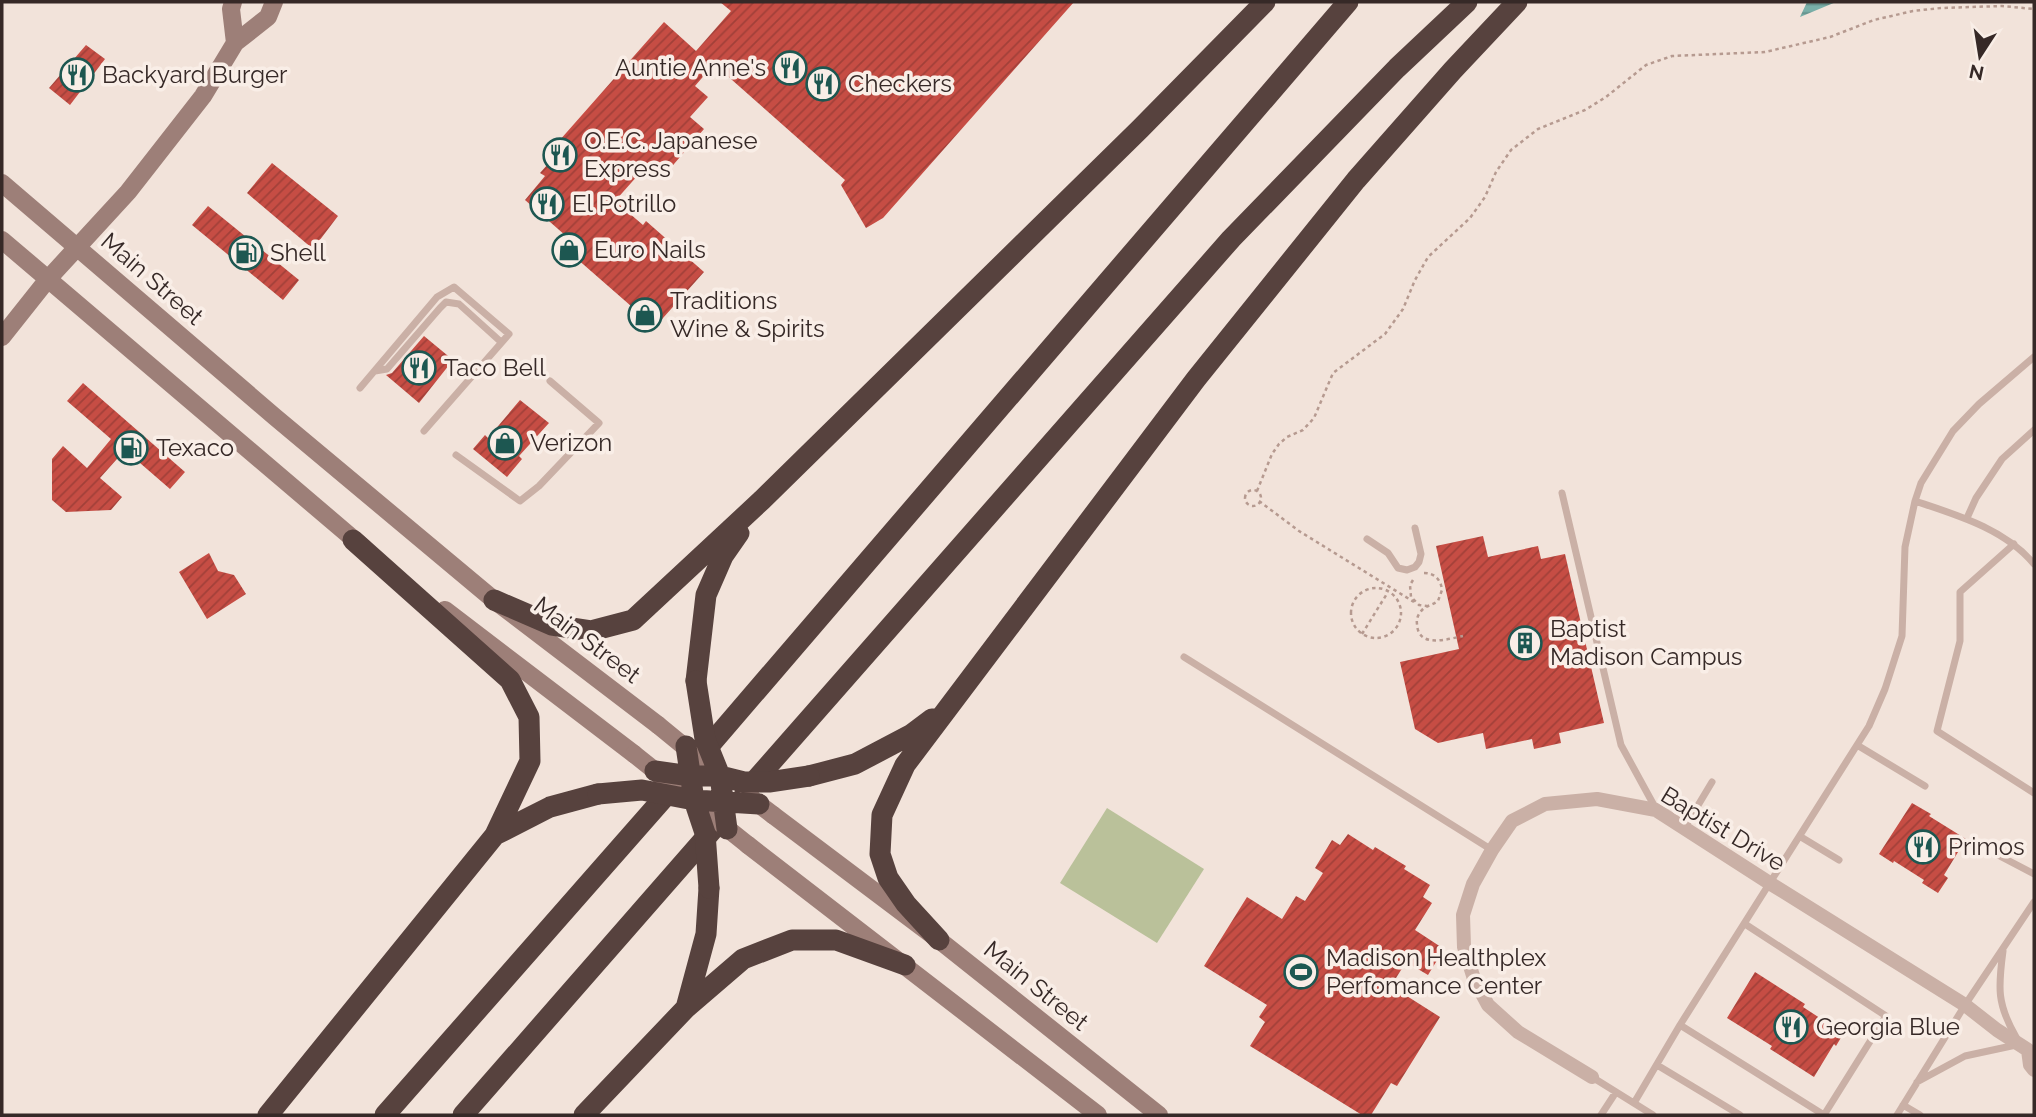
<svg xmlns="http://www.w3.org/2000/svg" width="2036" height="1117" font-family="Raleway,sans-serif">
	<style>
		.pitch { fill: #bac19a }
		.water { fill: url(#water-rules) }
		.building { fill: url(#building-hatch) }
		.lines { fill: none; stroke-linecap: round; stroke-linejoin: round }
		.path { stroke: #b69a90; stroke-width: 2.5; stroke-dasharray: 3.5 3.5; stroke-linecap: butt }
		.lane { stroke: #cab0a6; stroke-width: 7 }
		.street { stroke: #cab0a6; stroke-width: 14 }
		.secondary { stroke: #9d7f78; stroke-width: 18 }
		.highway { stroke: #57423e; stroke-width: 21 }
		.secondary-bridge { stroke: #9d7f78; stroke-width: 18 }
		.highway-bridge { stroke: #57423e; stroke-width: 21 }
		.labels { text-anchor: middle; stroke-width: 7; stroke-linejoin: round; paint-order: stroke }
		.poi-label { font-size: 24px; fill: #362927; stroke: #f9eee7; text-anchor: start }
		.street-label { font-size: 24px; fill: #362927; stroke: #f9eee7 }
	</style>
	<defs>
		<pattern id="water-rules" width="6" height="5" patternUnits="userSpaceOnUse" patternTransform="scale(1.75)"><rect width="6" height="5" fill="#79afa8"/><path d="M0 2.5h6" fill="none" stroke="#648e89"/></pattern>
		<pattern id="building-hatch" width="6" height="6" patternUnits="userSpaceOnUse" patternTransform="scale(1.75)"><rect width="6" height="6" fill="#c64d44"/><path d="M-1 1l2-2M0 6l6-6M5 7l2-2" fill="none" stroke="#a24039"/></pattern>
	</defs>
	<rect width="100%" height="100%" fill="#f2e3da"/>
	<path class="pitch" d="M1107,808L1204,869L1157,943L1060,883Z"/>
	<path class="water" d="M1807,2H1836L1800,17Z"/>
	<path class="building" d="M720,2H1074L883,218L866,228L841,185L845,180L714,64L695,86L708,97L690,117L704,129L662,178L647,165L615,201L643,225L646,221L704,272L655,327L560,244L566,236L525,200L545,176L540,173L564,146L559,141L664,22L696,51L731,11Z
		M86,45L105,59L70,105L49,88Z
		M272,163L338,216L313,249L247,193Z
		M208,206L299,280L283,300L192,225Z
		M424,336L453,360L419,403L386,375L392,373Z
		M83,383L185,472L170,489L125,450L100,478L122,497L111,510L66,512L52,500V459L63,446L87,468L111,439L67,401Z
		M520,400L549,423L519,456L522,459L507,477L473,449L485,435L488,438Z
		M1483,536L1488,557L1538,546L1541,559L1565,554L1604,723L1559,733L1561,743L1534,749L1532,739L1486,749L1483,733L1438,743L1415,729L1400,662L1459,649L1436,546Z
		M209,553L218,571L234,575L246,594L207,619L179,572Z
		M1912,803L1931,814L1929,816L1966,839L1944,875L1948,878L1938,893L1922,883L1924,880L1894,861L1893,863L1879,854Z
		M1348,834L1373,850L1375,847L1406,866L1404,869L1430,885L1423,897L1432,903L1415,930L1444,949L1428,975L1406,962L1391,986L1440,1017L1397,1086L1391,1083L1371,1115H1362L1250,1046L1265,1022L1259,1017L1267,1005L1204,966L1247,897L1282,919L1296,896L1305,901L1323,873L1315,868L1332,840L1340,845Z
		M1755,972L1805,1004L1803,1007L1829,1024L1831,1022L1845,1031L1836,1046L1834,1044L1814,1077L1770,1049L1772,1046L1727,1018Z"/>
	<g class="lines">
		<path class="path" d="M1245 498a8 8 0 1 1 16 0a8 8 0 1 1-16 0Z
			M1257,491L1272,454L1279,444L1287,437L1303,430L1314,418L1333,373L1385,334L1403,309L1415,280L1428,257L1470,218L1485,197L1496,172L1511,150L1538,129L1585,110L1606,97L1646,65L1672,56L1765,52L1830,37L1874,20L1913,11L1941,8L2002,6L2034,9
			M1259,501L1299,531L1414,602
			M1424,573C1435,573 1441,580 1442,590L1438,601C1433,605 1428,605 1423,609C1419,613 1416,618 1417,624C1418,649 1448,639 1463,636
			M1413,580L1410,585L1411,597L1419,605L1427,606
			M1351 613a25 25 0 1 1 50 0a25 25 0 1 1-50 0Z
			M1362,634L1388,592"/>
		<path class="lane" d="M375,371L387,369L440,308L446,302L459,304L501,342
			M360,388L437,297L454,287L509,334L424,431
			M456,455L520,501L539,486L599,423L550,381
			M1562,493L1621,745L1656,809
			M1915,501C1957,515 2005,529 2034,564
			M1967,518L1976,498L2002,459L2034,430
			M1367,539L1388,553L1398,568L1407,570L1415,567L1419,562L1421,554L1415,528
			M2014,544L1960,592V641L1937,731L2034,793
			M1184,657L1492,850
			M1857,745L1925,786
			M1685,827L1712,782
			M1801,837L1839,860
			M1994,853L2034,874
			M1745,924L1886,1016L1824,1115
			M2003,951C1998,988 1997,1004 2016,1037
			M1680,1025L1824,1115
			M1657,1065L1740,1115
			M1592,1077L1653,1115
			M1917,1082L1965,1056L2016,1045
			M1634,1103L1680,1025L1869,726L1885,689L1902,636L1905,547L1915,501L1921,483L1953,431L1979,404L2034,357
			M1903,1105L1920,1115
			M1601,1115L1616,1092
			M1897,1115L1965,1005L2034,902"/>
		<path class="street" d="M1592,1077L1518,1032L1488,1005L1474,979L1464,947L1463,915L1473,884L1492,850L1512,821L1545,804L1597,799L1656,810L1771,884L1965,1005L1997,1030L2028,1050L2030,1065L2034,1070"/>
		<path class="secondary" d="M233,2L231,9L235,43
			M2,183L275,417L494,600L658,725
			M2,240L364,548
			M2,337L48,279L128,192L203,96L235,43L268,17L274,2
			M445,610L634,754
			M773,815L939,940L1159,1115
			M748,845L1098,1115"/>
		<path class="highway" d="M494,600L552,625L591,631L633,620L762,500L1140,129L1265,2
			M696,681L706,595L723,556L739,533
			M697,760L1348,2
			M809,776L855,764L912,734L932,719
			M745,792L1231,239L1397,68L1467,2
			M495,835L550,807L598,794
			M939,940L906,904L888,878L880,854L882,815L905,765L1196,379L1356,180L1453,70L1517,2
			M686,1008L706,934L709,888
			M268,1115L495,835L530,761L529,717L510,680L353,540
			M385,1115L676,784
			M463,1115L715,827
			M584,1115L686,1008L743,959L792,940H836L905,965"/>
		<path class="secondary-bridge" d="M658,725L719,775
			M634,754L748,845
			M748,796L773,815"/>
		<path class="highway-bridge" d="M696,681L705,739L720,776L727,829
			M686,746L694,800L705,833L709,888
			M655,771L691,776H720L744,782H769L809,776
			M598,794L642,790L694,800L759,804"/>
	</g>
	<defs>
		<symbol id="restaurant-ring" viewBox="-11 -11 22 22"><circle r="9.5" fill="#f9eee7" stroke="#1d5751" stroke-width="1.5"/><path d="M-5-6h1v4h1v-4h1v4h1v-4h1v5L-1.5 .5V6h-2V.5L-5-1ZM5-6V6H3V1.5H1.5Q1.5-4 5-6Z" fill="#1d5751"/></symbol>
		<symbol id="shop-ring" viewBox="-11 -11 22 22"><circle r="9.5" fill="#f9eee7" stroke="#1d5751" stroke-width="1.5"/><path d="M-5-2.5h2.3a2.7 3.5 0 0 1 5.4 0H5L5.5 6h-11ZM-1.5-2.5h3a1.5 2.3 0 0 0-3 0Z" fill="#1d5751"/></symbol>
		<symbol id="fuel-ring" viewBox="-11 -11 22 22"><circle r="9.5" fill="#f9eee7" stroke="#1d5751" stroke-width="1.5"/><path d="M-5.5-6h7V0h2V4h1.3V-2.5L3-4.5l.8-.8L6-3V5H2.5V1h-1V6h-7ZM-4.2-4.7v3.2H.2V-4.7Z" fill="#1d5751"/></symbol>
		<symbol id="building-ring" viewBox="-11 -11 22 22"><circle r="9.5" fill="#f9eee7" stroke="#1d5751" stroke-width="1.5"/><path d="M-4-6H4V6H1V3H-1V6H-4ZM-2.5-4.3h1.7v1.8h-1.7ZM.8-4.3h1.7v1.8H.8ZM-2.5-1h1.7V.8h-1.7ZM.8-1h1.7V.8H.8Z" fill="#1d5751"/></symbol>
		<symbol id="stadium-ring" viewBox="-11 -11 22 22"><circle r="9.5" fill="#f9eee7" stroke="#1d5751" stroke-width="1.5"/><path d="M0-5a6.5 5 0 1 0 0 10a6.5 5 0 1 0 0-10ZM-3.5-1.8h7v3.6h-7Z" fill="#1d5751"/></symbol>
	</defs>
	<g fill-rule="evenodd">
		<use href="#restaurant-ring" x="771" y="49" width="38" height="38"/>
		<use href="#restaurant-ring" x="58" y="56" width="38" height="38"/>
		<use href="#restaurant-ring" x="804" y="65" width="38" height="38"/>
		<use href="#restaurant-ring" x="541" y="136" width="38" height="38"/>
		<use href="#restaurant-ring" x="528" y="185" width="38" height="38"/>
		<use href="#shop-ring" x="550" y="231" width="38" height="38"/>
		<use href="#fuel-ring" x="227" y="234" width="38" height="38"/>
		<use href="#shop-ring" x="626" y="296" width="38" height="38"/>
		<use href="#restaurant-ring" x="400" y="349" width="38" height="38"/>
		<use href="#shop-ring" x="486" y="424" width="38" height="38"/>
		<use href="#fuel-ring" x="112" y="429" width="38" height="38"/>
		<use href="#building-ring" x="1506" y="624" width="38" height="38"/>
		<use href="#restaurant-ring" x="1904" y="828" width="38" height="38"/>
		<use href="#stadium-ring" x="1282" y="953" width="38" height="38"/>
		<use href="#restaurant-ring" x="1772" y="1008" width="38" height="38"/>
	</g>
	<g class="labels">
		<g class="poi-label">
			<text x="766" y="76" text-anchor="end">Auntie Anne's</text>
			<text x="102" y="83">Backyard Burger</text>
			<text x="848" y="92">Checkers</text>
			<text x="584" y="149">O.E.C. Japanese<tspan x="584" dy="28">Express</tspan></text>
			<text x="572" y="212">El Potrillo</text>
			<text x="594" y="258">Euro Nails</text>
			<text x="270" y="261">Shell</text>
			<text x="670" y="309">Traditions<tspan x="670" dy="28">Wine &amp; Spirits</tspan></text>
			<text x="444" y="376">Taco Bell</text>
			<text x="530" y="451">Verizon</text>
			<text x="156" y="456">Texaco</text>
			<text x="1550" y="637">Baptist<tspan x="1550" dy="28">Madison Campus</tspan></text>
			<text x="1948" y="855">Primos</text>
			<text x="1326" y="966">Madison Healthplex<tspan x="1326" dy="28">Perfomance Center</tspan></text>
			<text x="1816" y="1035">Georgia Blue</text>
		</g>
		<g class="street-label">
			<text transform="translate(152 279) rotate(41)" y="8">Main Street</text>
			<text transform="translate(587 640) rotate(37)" y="8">Main Street</text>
			<text transform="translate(1723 829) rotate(31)" y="8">Baptist Drive</text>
			<text transform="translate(1036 986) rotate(39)" y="8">Main Street</text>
		</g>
	</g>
	<rect width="2036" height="1117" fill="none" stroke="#362927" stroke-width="7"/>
	<g transform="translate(1980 56) rotate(192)" stroke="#f9eee7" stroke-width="5" paint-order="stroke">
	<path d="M0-5L12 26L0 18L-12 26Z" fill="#362927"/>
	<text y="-10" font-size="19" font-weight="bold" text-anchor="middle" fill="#362927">N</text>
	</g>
</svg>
